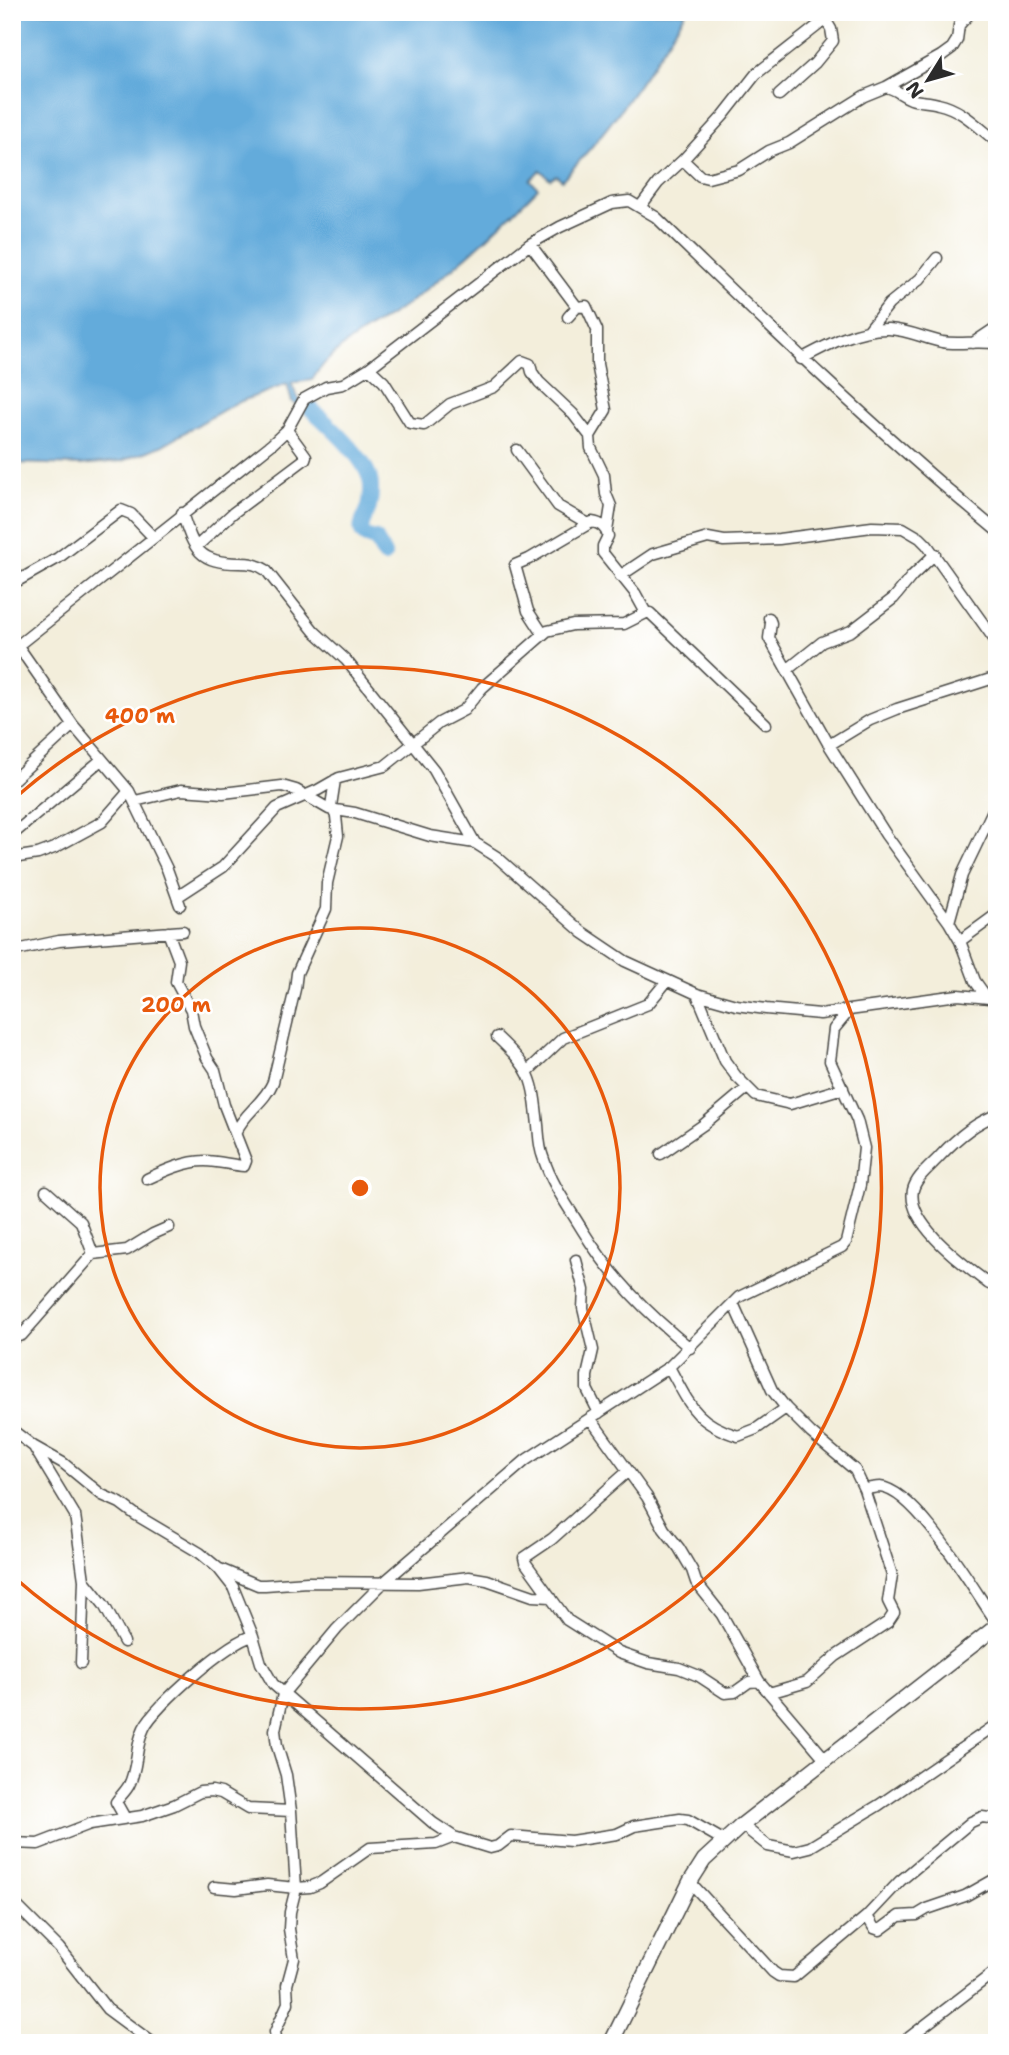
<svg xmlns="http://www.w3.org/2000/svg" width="1009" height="2055" font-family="'Shantell Sans',sans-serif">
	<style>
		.water { fill: #64abdb; stroke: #486b83; stroke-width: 2 }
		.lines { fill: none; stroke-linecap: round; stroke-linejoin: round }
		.river { stroke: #64abdb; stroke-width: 16 }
		.minor-casing { stroke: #494845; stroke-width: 13 }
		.secondary-casing { stroke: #494845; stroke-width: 17 }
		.minor { stroke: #fff; stroke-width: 10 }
		.secondary { stroke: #fff; stroke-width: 14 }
		.ring { fill: none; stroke: #e8590c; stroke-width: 3.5 }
		.centre { fill: #e8590c; stroke: #fff; stroke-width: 3.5 }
		.ring-label { font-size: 21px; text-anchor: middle; font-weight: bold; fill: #e8590c; stroke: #fff; stroke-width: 5; stroke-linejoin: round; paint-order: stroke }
	</style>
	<rect width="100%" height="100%" fill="#fff"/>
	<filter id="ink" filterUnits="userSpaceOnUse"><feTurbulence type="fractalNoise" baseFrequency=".0143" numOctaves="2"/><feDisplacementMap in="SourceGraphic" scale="14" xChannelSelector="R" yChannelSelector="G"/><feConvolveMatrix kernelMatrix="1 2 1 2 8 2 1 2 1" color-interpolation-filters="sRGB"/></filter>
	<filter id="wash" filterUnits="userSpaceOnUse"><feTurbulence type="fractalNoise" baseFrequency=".00686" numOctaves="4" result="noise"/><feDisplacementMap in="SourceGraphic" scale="28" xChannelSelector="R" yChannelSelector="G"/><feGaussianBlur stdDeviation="1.57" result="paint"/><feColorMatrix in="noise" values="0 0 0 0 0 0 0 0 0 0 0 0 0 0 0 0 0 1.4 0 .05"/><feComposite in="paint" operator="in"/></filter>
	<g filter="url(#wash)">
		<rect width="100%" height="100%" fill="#f3eedb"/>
		<path class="water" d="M12,12H686C650,71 610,130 562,180L556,175L550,179L540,170L530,180L538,188C498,229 458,266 413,300C378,327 336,341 312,380L291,383L300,402L314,406L325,423L292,402L287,384L234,404L161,446L122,461L80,465L12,463Z"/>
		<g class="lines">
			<path class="river" d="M311,409C328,424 364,456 370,479C372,488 371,498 369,507C367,515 355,529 366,536C369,538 373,538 376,539L384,555"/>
		</g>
	</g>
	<g filter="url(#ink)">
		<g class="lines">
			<defs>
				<path id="minor" d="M886,87C896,89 901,95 911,99C919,102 929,101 938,104C962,109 978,127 997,142
					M779,95L815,63L833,41L831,29L825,19
					M683,160L700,176L708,178L739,170L769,151L789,143L864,96L886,87L941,56L952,48L957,40L959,25L971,12
					M640,207L658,183L683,160L723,116L756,74L835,12
					M530,244L577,307L568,317
					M577,307L586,306L597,330V364L606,410L590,436
					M868,331L889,304L920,279L937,258
					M973,343L997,327
					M801,359C827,345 858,328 889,329C907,330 924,338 942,342C960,345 980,340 997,344
					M369,368L384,382L410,423L424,425L450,404L494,387L522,361L530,364L532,372L539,382L573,414L590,436L591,448L604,475L606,494L611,506L607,531
					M517,450L558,506L587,523
					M182,513C194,549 198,563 239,563C250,563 257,564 266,570L314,631L346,660L434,770L475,843L497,857L582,932L625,961L697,994L736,1005L766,1009L820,1014L958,995L989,998
					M196,547L233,513L305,459L306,456L287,430
					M620,576L653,554L708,538L724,541L779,539L872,527L903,528L920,538L927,545L997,643
					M12,584L58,558L121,510L131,514L153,537
					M769,618L771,623L769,638L829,745L886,835L949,922L960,941L975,981L985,995L997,1003
					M543,634L528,611L515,565L529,559L592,522C601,523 606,528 608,536L603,546V553L635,593L646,613
					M18,646L73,725L129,791L167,869L180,905
					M12,650L272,444L287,430L304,399L326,387L343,384L369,368L530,244L560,227L612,203L620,202L629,201L656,217C767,325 878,432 997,531
					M787,670L822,642L851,631L894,598L912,576L935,554
					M829,745L870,720L897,709L997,677
					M12,781L73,725
					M135,801L181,790L223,793L282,786L296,790L329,809L355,813L430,836L475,843
					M12,835L101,760
					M12,858L38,854L54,848L102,822L129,791
					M177,897L223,867L277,808L318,790L339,778L385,766L439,723L464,710L482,688L547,631L573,625L624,624L646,613H650L766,724
					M949,922L962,875L997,802
					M960,941L997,914
					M12,951L59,941L183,931
					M697,994L725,1061L736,1076L756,1096L790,1104L843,1088
					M497,1037C532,1070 533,1078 538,1125C539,1135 539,1147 543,1157C552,1185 568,1206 583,1231C612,1278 648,1314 690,1348
					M528,1071L563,1038L648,1004L667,981
					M236,1132C244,1113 265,1102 273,1082L295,989L297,973L326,909L327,883L338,836L336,816L331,806L335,780
					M661,1154L703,1125L747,1088
					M147,1179C164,1171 186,1161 205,1161C218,1161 231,1165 244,1166L246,1161L224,1105L215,1070L207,1058L194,1026L191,1010L176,982L179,961L168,932
					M93,1254L127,1250L153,1234L169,1227
					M576,1260L584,1290L583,1308L593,1350L587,1376V1389L599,1413
					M989,1284C966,1266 906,1224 913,1190C916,1177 931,1166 940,1156C955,1140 976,1122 997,1115
					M733,1303L772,1390L786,1408L811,1433L855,1470L864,1489L892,1575L888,1601L894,1613L888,1622L836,1656L807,1682L769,1693
					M12,1338L22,1335L93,1254L81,1222L46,1191
					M669,1367C690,1405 695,1423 738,1436L756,1429L786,1408
					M590,1418L647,1497L664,1529L679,1548L692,1570L696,1582L722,1615L759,1681L826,1760
					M12,1430L33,1446L63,1463L102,1495L120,1503L136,1515L200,1553L218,1568L233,1587L253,1636L261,1663L273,1684L433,1823L454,1837
					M35,1449L75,1515L84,1580L81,1663
					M627,1472L552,1539L524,1558L525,1562L567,1620L619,1653L648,1663L679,1668L699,1676L725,1693L735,1692L749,1682L759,1681
					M864,1489C869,1489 875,1487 880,1487C916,1490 974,1590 995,1620H997
					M220,1569L258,1585H265L307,1582L418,1583L469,1577L487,1580L533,1596L551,1597
					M84,1580L104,1605L124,1642
					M125,1818L116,1802C120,1796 126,1791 129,1785C138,1768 135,1746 144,1728C154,1706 230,1640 253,1636
					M742,1825L768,1846L794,1851L810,1847L879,1805L997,1724
					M12,1843L38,1844L90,1824L142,1816L174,1805L200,1792L212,1791L221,1793L248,1809L291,1811
					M690,1882L773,1972L779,1976L794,1977L867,1916L900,1881L971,1822L982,1817L997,1819
					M214,1887L236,1889L267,1885L296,1888L310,1887L320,1883L370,1848L436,1844L454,1837L490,1848L498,1846L511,1836L571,1841L617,1834L634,1826L680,1819L688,1820L723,1840
					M12,1901L59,1948L107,2009L153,2043
					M867,1916L874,1928L880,1930L899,1916L917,1915L927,1909L965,1896L997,1878
					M277,2043L275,2032L288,2003L287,1985L294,1959L289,1929L290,1912L296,1888L291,1811L286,1775L277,1746L275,1730L283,1694L337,1629L383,1583L526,1460L669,1367L739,1297L842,1247L846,1242L860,1185L864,1148L857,1120L830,1061L834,1029L848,1012
					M902,2043L997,1970"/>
				<path id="secondary" d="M611,2043L690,1882L704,1860L742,1825L997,1626"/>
			</defs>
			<use href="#minor" class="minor-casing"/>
			<use href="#secondary" class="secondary-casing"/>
			<use href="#minor" class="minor"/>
			<use href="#secondary" class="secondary"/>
		</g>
	</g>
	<g class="ring">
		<circle cx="360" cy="1188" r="260"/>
		<path d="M15 798A521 521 0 1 1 15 1578"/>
	</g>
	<circle cx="360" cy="1188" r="10" class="centre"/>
	<g class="ring-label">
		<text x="140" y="723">400 m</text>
		<text x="176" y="1012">200 m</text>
	</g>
	<rect width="1009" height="2055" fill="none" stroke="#fff" stroke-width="42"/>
	<g transform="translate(928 80) rotate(233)" stroke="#ffffff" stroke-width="5" paint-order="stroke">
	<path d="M0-5L12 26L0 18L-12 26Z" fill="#2b2b2b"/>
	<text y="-10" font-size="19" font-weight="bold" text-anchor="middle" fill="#2b2b2b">N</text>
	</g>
</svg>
